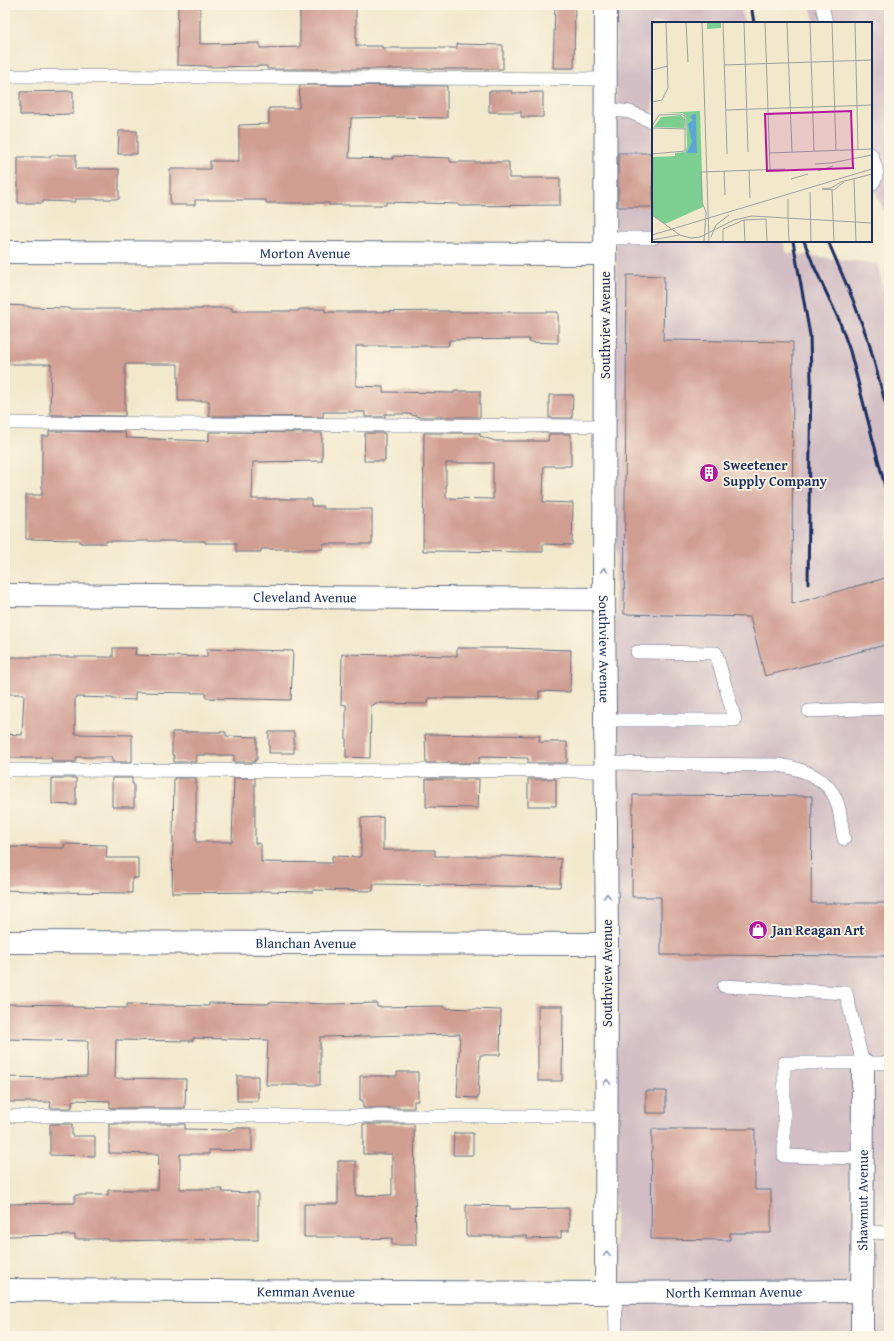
<svg xmlns="http://www.w3.org/2000/svg" width="894" height="1341" font-family="'Gentium Book Plus',serif">
	<style>
		.industrial { fill: #d2bec4 }
		.building { fill: #d09d91; fill-rule: evenodd }
		.lines { fill: none; stroke-linecap: round; stroke-linejoin: round }
		.lane-casing { stroke: #667085; stroke-width: 14 }
		.street-casing { stroke: #667085; stroke-width: 24 }
		.secondary-casing { stroke: #667085; stroke-width: 24 }
		.lane { stroke: #fff; stroke-width: 13 }
		.street { stroke: #fff; stroke-width: 22 }
		.secondary { stroke: #fff; stroke-width: 22 }
		.rail { stroke: #1b2f5e; stroke-width: 3 }
		.oneway { stroke: #8d97ae }
		.labels { text-anchor: middle; stroke-width: 3.5; stroke-linejoin: round; paint-order: stroke }
		.street-label { font-size: 14px; fill: #1b2f5e; stroke: #fcf5e5 }
		.poi-label { font-size: 14px; font-weight: bold; fill: #1b2f5e; stroke: #fcf5e5; text-anchor: start }
		.inset-road { fill: none; stroke: #9c9fa1; stroke-width: 1 }
		.view { fill: #b5179e; fill-opacity: 0.15; stroke: #b5179e; stroke-width: 2 }
		.inset-edge { fill: none; stroke: #1b2f5e; stroke-width: 2 }
	</style>
	<rect width="100%" height="100%" fill="#fcf5e5"/>
	<filter id="ink" filterUnits="userSpaceOnUse"><feTurbulence type="fractalNoise" baseFrequency=".025" numOctaves="2"/><feDisplacementMap in="SourceGraphic" scale="8" xChannelSelector="R" yChannelSelector="G"/><feConvolveMatrix kernelMatrix="1 2 1 2 8 2 1 2 1" color-interpolation-filters="sRGB"/></filter>
	<filter id="wash" filterUnits="userSpaceOnUse"><feTurbulence type="fractalNoise" baseFrequency=".012" numOctaves="4" result="noise"/><feDisplacementMap in="SourceGraphic" scale="16" xChannelSelector="R" yChannelSelector="G"/><feGaussianBlur stdDeviation="0.9" result="paint"/><feColorMatrix in="noise" values="0 0 0 0 0 0 0 0 0 0 0 0 0 0 0 0 0 1.4 0 .05"/><feComposite in="paint" operator="in"/></filter>
	<g filter="url(#wash)">
		<rect width="100%" height="100%" fill="#f2e9cd"/>
		<path class="industrial" d="M616,5H741L744,23H653V241H783L787,253L877,264L889,310V1336H615Z
			M810,5H889V221L871,183V23H815Z"/>
		<g id="blocks">
			<path class="building" d="M178,5H200V44L260,43V48L300,47V5H356V46H382V48H457V44L503,45V69H267V66L207,67V66L177,65Z
				M555,5H575L574,68H553Z
				M300,85L447,86V118L392,117L351,118L349,158L393,159V156L418,157L450,158V162H509V178H560V205L459,206V204L386,202V205H329V203H266V200H195V205H170V169H210V161H239V125L269,124V108H299Z
				M73,91V114L20,115V92Z
				M489,91H512V93L543,92V117H521V112H489Z
				M119,131H137V154H118Z
				M618,153H653V207H618Z
				M51,155H76V169H119V199H75V202L43,201V203H18V157H51Z
				M627,275L664,276L663,340L793,342L792,604L889,577V644L765,676L750,617L624,614Z
				M5,305L28,306V307L68,308V309H202V308H232V311H299V309H325V312H363L449,311V312H558V343L529,342V339L449,340L448,346H356V386L383,387V392L454,393V391H480V417H420L408,414H385V417H365V412H323V417L209,416V401H178V364H125V416L50,415L51,364H5Z
				M549,395H573L572,418H549Z
				M49,431L125,432L126,438L209,441V432L322,433V461L253,462L252,499H311V506H323V509H372V544H323V549H261V552H236V543H205V541H106V543H80V540L26,539V495H42V436H49Z
				M365,433H385V461H364Z
				M424,433H480V436L495,441H548L549,434H571V466H544L543,502L573,503L572,545L543,544V552L423,551ZM446,463H493V499L446,498Z
				M113,648H136L135,655L207,657V649L293,651L291,700L206,698V693L135,692V700L112,699V698L75,697V734L132,735V762H112V757H76V762H52V758H5V734L22,735L24,694H5V657H113Z
				M457,648H508L571,650L570,692L539,691V699L429,698L428,704L375,703L374,705H371L370,758L346,757V705L341,704L342,654L457,656Z
				M172,732H226V736L257,737V760H255V762H234V755H196V762H174V755H172Z
				M269,732H294V753H269Z
				M425,734L540,736L539,742H567V763H528V758L481,757L479,758V763H426Z
				M52,778H76V805L52,804Z
				M112,778H132V784H134V807H112Z
				M174,778H196V842H232L234,778H255V843L261,844V862L332,863V856L361,857V818L383,817V850H435V856H502L561,859L560,887L373,884V891L313,890V892L261,891V892L172,893Z
				M426,779H479L478,808L426,807Z
				M528,779H556V806H528Z
				M633,795L812,796L811,903H889V956L661,955V897H632Z
				M64,844L107,845L106,858H138V878H132V893L56,892L5,890V847L64,848Z
				M269,1002L328,1004L377,1003V1007L444,1006V1008L501,1010L500,1055H480L478,1098L457,1097L460,1034L320,1037V1085H266L268,1040L193,1038V1041L116,1040L115,1078L186,1079L185,1108H110V1101L75,1100L72,1101V1108H50L51,1102H6V1077L54,1078V1077L87,1076L88,1041L5,1039V1004L72,1005V1007L127,1008V1004L209,1006V1003L269,1004Z
				M538,1006H563L562,1081H538Z
				M397,1072H418V1101H414V1108H363V1100H360V1076H397Z
				M237,1076H258V1101H237Z
				M646,1091H666V1113H646Z
				M50,1124H72V1136H95V1156L50,1155Z
				M109,1124H185V1129L232,1130V1128H252V1151L209,1150V1154H180V1189H223L222,1192L258,1193V1240H234V1239L108,1241V1239H75V1235L5,1236V1204L75,1203V1195H108V1190H158L159,1154L109,1153Z
				M363,1124H414L416,1245H392V1238L361,1239V1237H304V1204H338V1161H356V1196L392,1195V1154H363Z
				M652,1129H755V1190H771V1233H730V1240L651,1239Z
				M454,1133H473V1155H453Z
				M466,1205L510,1206V1209L569,1208V1231H561V1238L527,1239V1236H466Z"/>
		</g>
	</g>
	<g filter="url(#ink)">
		<use href="#blocks" fill-opacity="0" stroke="#667085" stroke-width="1"/>
		<g class="lines">
			<defs>
				<path id="lane" d="M822,5L826,23
					M5,76L606,79
					M606,109L630,112L653,122
					M871,154C875,165 881,175 871,185
					M606,238H653
					M5,423L605,426
					M809,711L889,708
					M605,720H735L716,653L637,652
					M606,763L779,765C802,769 828,777 837,802C841,813 841,827 844,839
					M5,770L606,771
					M724,986L846,993L863,1064
					M5,1116H607
					M862,1158L784,1156V1063H889
					M862,1232L889,1233
					M615,1293L616,1336"/>
				<g id="street">
					<path id="s1" d="M606,5L604,599L607,944L606,1293L862,1291"/>
					<path id="s2" d="M5,252L605,254"/>
					<path id="s3" d="M5,595L604,599"/>
					<path id="s4" d="M5,942L607,944"/>
					<path id="s5" d="M862,1336L863,1064"/>
				</g>
				<g id="secondary">
					<path id="s6" d="M5,1290L606,1293"/>
				</g>
			</defs>
			<use href="#lane" class="lane-casing"/>
			<use href="#street" class="street-casing"/>
			<use href="#secondary" class="secondary-casing"/>
			<use href="#lane" class="lane"/>
			<use href="#street" class="street"/>
			<use href="#secondary" class="secondary"/>
			<path class="rail" d="M751,5L754,23
				M793,241L810,335L811,380L808,583
				M804,241L813,264L839,320L850,351L889,502
				M828,241L853,300L869,343L889,416"/>
		</g>
		<defs><path id="oneway-chevron" d="M-2-3.5L2.5 0L-2 3.5" fill="none" stroke-width="1.6" stroke-linecap="round" stroke-linejoin="round"/></defs>
		<g class="oneway">
			<use href="#oneway-chevron" transform="translate(604 570) rotate(-90)"/>
			<use href="#oneway-chevron" transform="translate(607 896) rotate(-91)"/>
			<use href="#oneway-chevron" transform="translate(607 1082) rotate(-90)"/>
			<use href="#oneway-chevron" transform="translate(607 1254) rotate(-90)"/>
		</g>
	</g>
	<defs>
		<symbol id="building-disc" viewBox="-11 -11 22 22"><circle r="9.5" fill="#b5179e" stroke="#fcf5e5"/><path d="M-4-6H4V6H1V3H-1V6H-4ZM-2.5-4.3h1.7v1.8h-1.7ZM.8-4.3h1.7v1.8H.8ZM-2.5-1h1.7V.8h-1.7ZM.8-1h1.7V.8H.8Z" fill="#fff"/></symbol>
		<symbol id="shop-disc" viewBox="-11 -11 22 22"><circle r="9.5" fill="#b5179e" stroke="#fcf5e5"/><path d="M-5-2.5h2.3a2.7 3.5 0 0 1 5.4 0H5L5.5 6h-11ZM-1.5-2.5h3a1.5 2.3 0 0 0-3 0Z" fill="#fff"/></symbol>
	</defs>
	<g fill-rule="evenodd">
		<use href="#building-disc" x="698" y="462" width="22" height="22"/>
		<use href="#shop-disc" x="747" y="919" width="22" height="22"/>
	</g>
	<g class="labels">
		<g class="street-label">
			<text dy="5" stroke="none"><textPath href="#s2" startOffset="300">Morton Avenue</textPath></text>
			<text transform="translate(605 325) rotate(-90)" y="5">Southview Avenue</text>
			<text dy="5" stroke="none"><textPath href="#s3" startOffset="300">Cleveland Avenue</textPath></text>
			<text dy="5" stroke="none"><textPath href="#s1" startOffset="644">Southview Avenue</textPath></text>
			<text dy="5" stroke="none"><textPath href="#s4" startOffset="301">Blanchan Avenue</textPath></text>
			<text transform="translate(607 973) rotate(-90)" y="5">Southview Avenue</text>
			<text dy="5" stroke="none"><textPath href="#s5" startOffset="136">Shawmut Avenue</textPath></text>
			<text dy="5" stroke="none"><textPath href="#s6" startOffset="301">Kemman Avenue</textPath></text>
			<text dy="5" stroke="none"><textPath href="#s1" startOffset="1416">North Kemman Avenue</textPath></text>
		</g>
		<g class="poi-label">
			<text x="723" y="470">Sweetener<tspan x="723" dy="16">Supply Company</tspan></text>
			<text x="772" y="935">Jan Reagan Art</text>
		</g>
	</g>
	<g transform="translate(652 22)">
		<rect width="220" height="220" fill="#f2e9cd"/>
		<path d="M55,0H69V6L55,7ZM48,89L51,185L13,202L0,193V135L23,134V131L33,130L35,125L34,94L30,91H10ZM29,93L33,97L32,106L2,105L9,95Z" fill="#7dcf91"/>
		<path d="M35,92L39,95L41,92H44L45,131H35L40,120L36,102L41,98Z" fill="#5ea4d4"/>
		<path class="inset-road" d="M34,0L36,40M50,0L57,220M71,0L75,132M92,0L96,130M113,0L118,147M135,0L140,130M158,0L162,129M180,0L184,128M203,0L206,127M0,1L26,0M72,43L220,38M0,48L16,44M0,80L10,78L16,66L14,0M74,88L220,83M0,104L7,93L29,92L33,94V129L0,132M1,106L34,107M117,131L220,127M163,142L179,141L220,133M97,148L98,176M72,149L73,173M166,149L181,144M139,157L156,152M202,157L204,220M192,160L182,168L170,167L179,166L189,160L220,152M180,168L182,220M158,170L159,220M136,177V196M0,193L28,213L39,216L48,215L82,198L100,194L220,201M136,196L137,220M114,197L115,220M92,198L93,220M0,213L220,147M59,215L64,203L77,193M0,218L27,213M52,220L54,190L50,180L49,150L133,147M71,220V207L92,198L114,197"/>
		<path class="view" d="M199,89L201,146L115,149L113,92Z"/>
		<rect width="220" height="220" class="inset-edge"/>
	</g>
	<rect width="894" height="1341" fill="none" stroke="#fcf5e5" stroke-width="20"/>
</svg>
